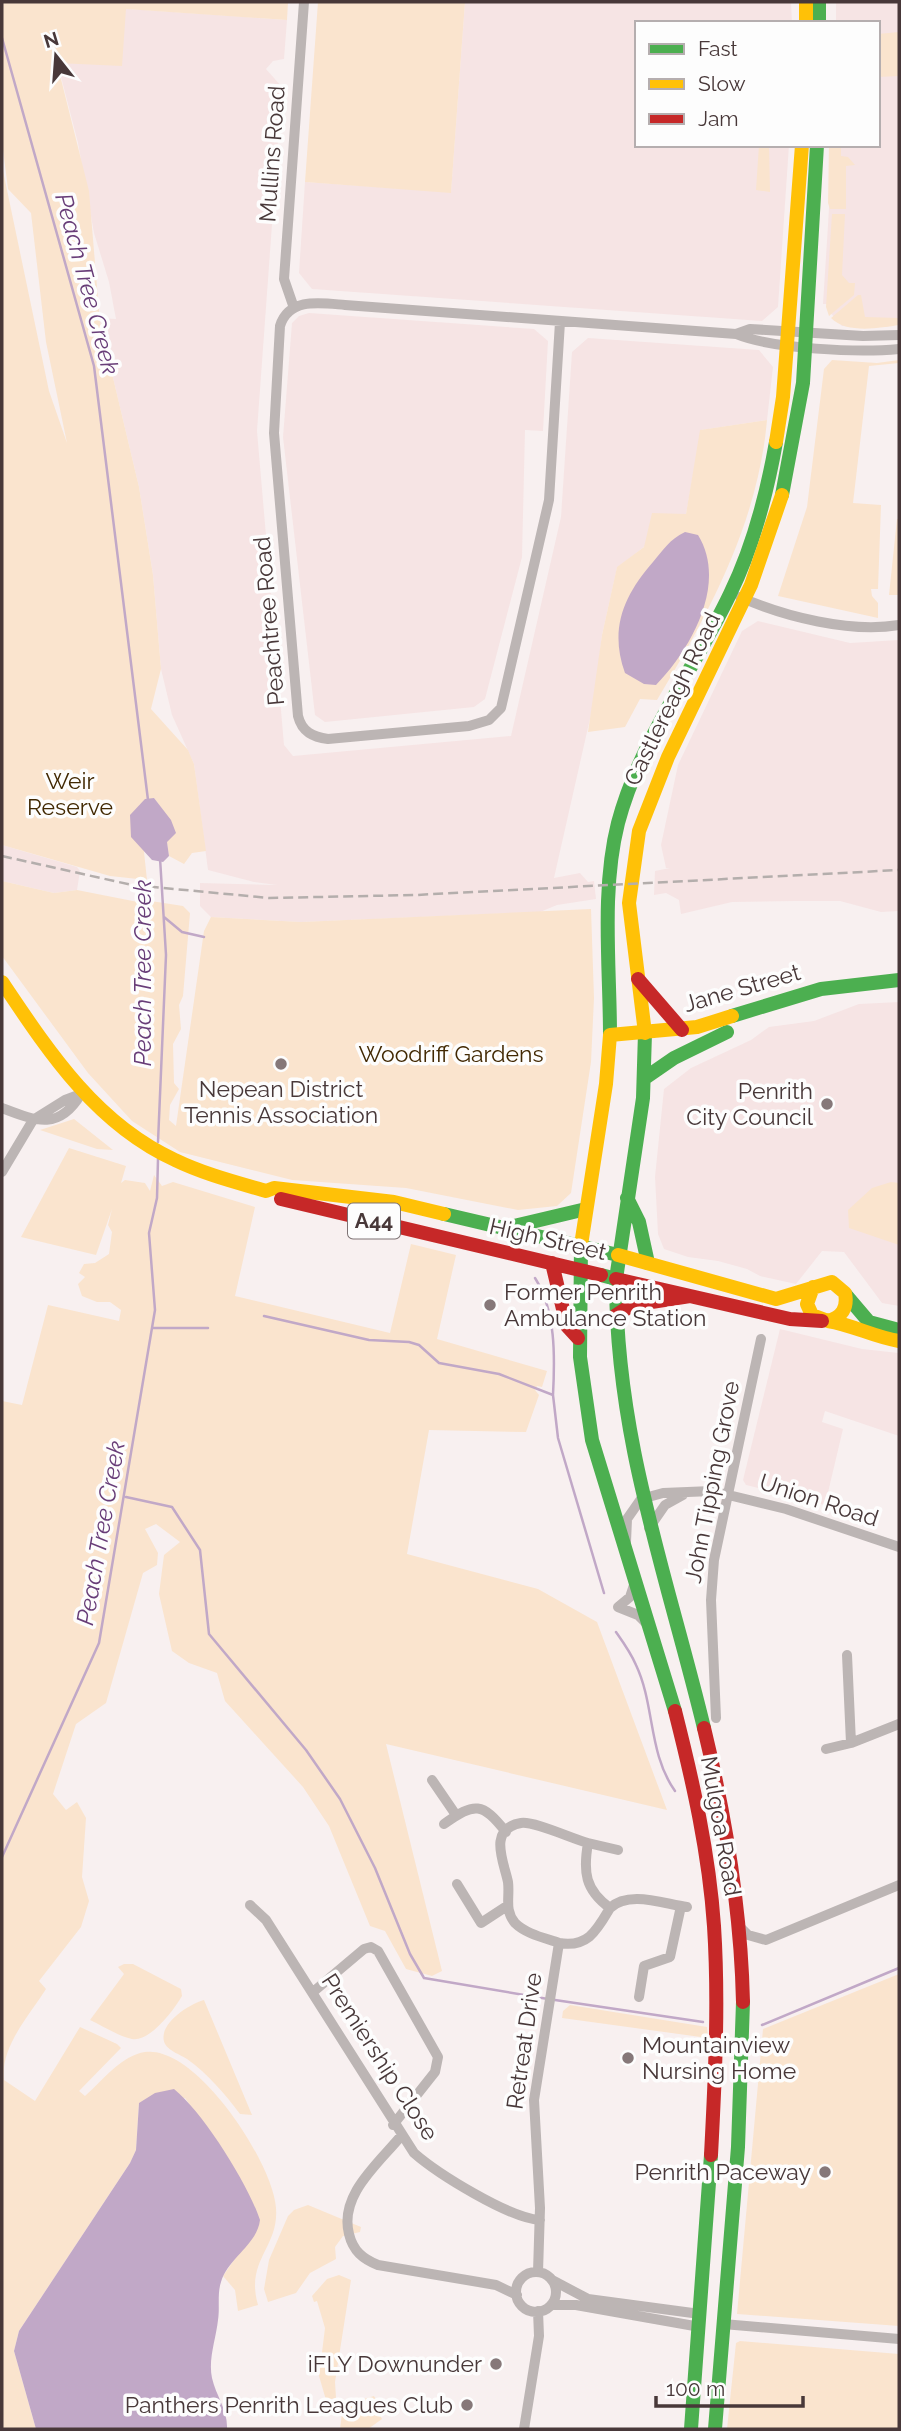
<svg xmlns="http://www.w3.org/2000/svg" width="901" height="2431" font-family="Raleway,sans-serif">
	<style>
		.built { fill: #f6e4e4 }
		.green { fill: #fae4ce }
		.water { fill: #c1a8c7 }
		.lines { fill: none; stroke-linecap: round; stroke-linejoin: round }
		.stream { stroke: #c1a8c7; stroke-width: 2.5 }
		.street { stroke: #bcb5b4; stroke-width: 10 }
		.fast { stroke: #4caf50; stroke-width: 14 }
		.slow { stroke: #ffc107; stroke-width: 14 }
		.jam { stroke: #c62828; stroke-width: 14 }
		.rail { stroke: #b4aeac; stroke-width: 2.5; stroke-dasharray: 10 5; stroke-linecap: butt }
		.poi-dot { fill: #867879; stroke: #fdfdfd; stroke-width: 2.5 }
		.labels { text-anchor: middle; stroke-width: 7; stroke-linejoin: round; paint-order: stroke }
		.shield { fill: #fdfdfd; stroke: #7e7374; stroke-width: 2 }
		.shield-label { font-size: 21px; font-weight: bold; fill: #483839 }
		.street-label { font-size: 23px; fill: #483839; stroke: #fdfdfd }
		.park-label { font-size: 23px; fill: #412802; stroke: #fdfdfd }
		.poi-label { font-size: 23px; fill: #483839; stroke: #fdfdfd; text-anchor: end }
		.water-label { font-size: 24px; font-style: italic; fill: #683d78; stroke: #fdfdfd }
	</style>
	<rect width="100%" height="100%" fill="#f8f0f0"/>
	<path class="built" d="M465,2H791L792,23H637V145H789L778,307L762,321L312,289L299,273L305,182L451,192Z
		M836,2H899V324L885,327L842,326L827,309V304H823L833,145H878V23H836Z
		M42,3L287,20L284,59L273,61L266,69L282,87L257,431L284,745L293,756L511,736L561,517L572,352L588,338L759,350L773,367L767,420L701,430L686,514L617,568L602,635L594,701L554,878L580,873L588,882L594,881L596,899L557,905L540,912L301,922L211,917L200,906V883L277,885L254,882L208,870L194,764L172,715L161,669L153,575L139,487L100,323L99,318L116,319L109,282L94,233L78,143Z
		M309,313L534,329L548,341L543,431L525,430L522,557L485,699L474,707L325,722L315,715L283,437L292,323L299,316Z
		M758,621L850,643L899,640V911L881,912L840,901H795L732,902L681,914L679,900L666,893L654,895L655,871L670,868H666L661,845L678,765L742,631Z
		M2,845L77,867L80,871L77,890L54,893L2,881Z
		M899,1002V1306L882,1303L844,1252L822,1251L796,1284L760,1276L747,1269L718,1261L688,1257L664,1249L658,1234L655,1177L664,1089L691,1068L751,1040L769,1027L814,1021L859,1004Z
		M780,1329L862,1349L899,1353V1436L825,1411L822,1422L843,1429L825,1505L746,1485L743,1480Z"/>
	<path class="green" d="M2,2H288L287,20L126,9L122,66L57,63L89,191L100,323L139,487L153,575L161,669L151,709L188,750L194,764L206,851L192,853L184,864L169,856L162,809L154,798L139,805L147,880L110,876L2,845V166L49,391L67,443L46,342L31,213L8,189L2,142Z
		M318,2H465L451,193L305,182Z
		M899,32V76L878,77V34Z
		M759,145H769L770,192L756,190Z
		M829,145H841V156L848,157L855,165L846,166V209H830L828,203Z
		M832,214H845L842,275L849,283H855L854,295L829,316L826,307Z
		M858,295H861L865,317L899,318V325C880,328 846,334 831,318Z
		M832,360L877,363L899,360V363L869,366L853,503L881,505L878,589H871L872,596L878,603V618L778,596L807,507L824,369Z
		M767,420C758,523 709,613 657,700L640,699L625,727L588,732L602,635L617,567L644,547L652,513L686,514L700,430Z
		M897,519H899V595H889Z
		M2,881L54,893L77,890L148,904L151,901L183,906L190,913L183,996L179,1005L181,1029L173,1044L174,1083L179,1089L170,1105L169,1120L176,1126L204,931L211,917L301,922L591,909L594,998L591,1062L571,1193L557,1206L518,1210L406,1188L292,1180L180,1152L132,1121L88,1073L2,956Z
		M74,1119L113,1150L97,1149L40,1130Z
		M69,1148L126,1166L121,1183L125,1180L145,1183L150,1191L154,1175L162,1186L173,1182L255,1207L235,1296L390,1333L411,1244L456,1255L437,1339L547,1371L542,1387L537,1386L535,1390L539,1395L526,1432L429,1430L407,1554L538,1589L597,1622L667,1810L386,1744L442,1971L432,1976L406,1969L385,1931L370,1926L329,1826L303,1787L225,1701L217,1673L189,1663L172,1651L159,1594L164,1555L180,1542L156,1524L145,1529L158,1553L157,1565L143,1573L106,1703L76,1724L53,1794L66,1810L77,1802L86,1818L82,1877L89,1901L81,1927L39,1981L46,1989C29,2016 0,2047 4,2080L35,2101L80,2027L117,2044L121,2048L79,2091L85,2096C102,2081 122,2055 145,2052C197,2045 273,2163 276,2208C279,2248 245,2260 258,2305L238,2311L235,2290L223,2276L236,2257L233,2167L185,2098L139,2103L136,2150L130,2163L19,2331L14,2351L36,2429H2V1401L22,1405L48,1305L119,1321L121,1310L110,1302H97L82,1296L78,1284L85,1277L79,1273L84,1264L95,1263L109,1254L112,1232L108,1225L112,1209L96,1255L21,1237Z
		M891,1182L899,1183V1245L849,1228L848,1210L872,1188Z
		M124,1964H133L181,1989L182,1996C174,2010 150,2042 132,2039C118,2036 103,2026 90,2020L124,1974L118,1967Z
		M899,1974V2326L737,2314L763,2029Z
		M204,2000L252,2115L240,2114C225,2094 208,2074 187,2059C181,2055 169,2051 165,2044C156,2025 189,2004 204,2000Z
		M570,2005L707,2027L708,2038L562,2018L563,2011Z
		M308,2205L361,2227L360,2232L343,2236L335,2247L336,2259L310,2273L296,2293L268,2302L264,2289L269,2260L288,2216L294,2210Z
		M339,2275L351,2280L335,2382L336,2398L326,2400L319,2376L325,2328L317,2301L314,2302L312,2296L327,2279Z
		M740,2341L899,2354V2429H727L736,2343Z
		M374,2396L384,2412L380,2415L382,2419L368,2429H340L343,2405Z"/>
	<path class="water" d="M685,532L698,535C728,583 691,649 656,685L644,684L625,673C609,629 624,595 653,562C664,549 669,540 685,532Z
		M154,798L171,820L176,833L167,842L169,856L163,862L152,860L131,837L130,815L145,799Z
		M174,2089C203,2112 248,2184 260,2220C257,2245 228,2258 221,2282C217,2294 220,2308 218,2320C216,2339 208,2359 212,2378C216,2396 228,2410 227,2429H36L14,2351L19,2331L130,2163L136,2150L139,2103L155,2093Z"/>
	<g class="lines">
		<path class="stream" d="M2,38L94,366L148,800
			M164,917L182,932L204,937
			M158,1142L166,955L160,858
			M535,1278C556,1311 555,1357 553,1395
			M264,1316L369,1340L409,1342L419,1345L439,1363L499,1374L553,1395L558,1438L604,1593
			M153,1328H208
			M126,1497L172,1507L200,1550L209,1634L306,1750L340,1799L375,1868L410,1954L424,1978L548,1999
			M616,1632C623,1642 631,1653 636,1665C655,1705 648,1753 675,1791
			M2,1857L99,1643L155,1310L149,1233L157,1198L158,1159
			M555,2000L703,2022
			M762,2025L899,1968"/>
		<path class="street" d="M294,308L284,279L304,2
			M560,322L549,500L501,708L489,720L469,726L328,739C313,737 302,732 298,716L274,433L280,326C289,297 321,303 345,305L736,334C772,349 859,353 899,349
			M736,334L750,329L863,336L899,335
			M740,597C785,617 850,633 899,625
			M2,1108C36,1121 59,1131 81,1094
			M33,1120L65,1100L81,1094
			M2,1172L33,1120
			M649,1528L665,1505L683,1495
			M626,1542L627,1519L641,1499L663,1493L712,1491L786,1509L899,1547
			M636,1579L630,1597L618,1607L638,1615L649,1626
			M847,1655L851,1743
			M716,1718L711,1600L714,1560L761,1339
			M826,1749L851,1743L899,1724
			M432,1780L456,1815
			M444,1824C475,1802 482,1802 506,1832
			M588,1843L618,1850
			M457,1884L481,1923L507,1906
			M250,1905L266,1920L414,2153C438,2174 509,2218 540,2220
			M610,1908C629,1890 664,1904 687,1907
			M740,1927L748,1935L766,1940L899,1885
			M313,1992L364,1949L371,1947L378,1951L438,2057L435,2072L393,2125
			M639,1997L644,1966L670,1957L681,1906
			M401,2136C378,2164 339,2195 349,2234C353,2251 363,2259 378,2265L496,2285L517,2295
			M538,2272L540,2208L534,2100L559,1943C545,1938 526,1934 515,1923C504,1910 510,1897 508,1882C504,1862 487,1829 521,1823C535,1821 572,1839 588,1843C583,1872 585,1890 610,1908C597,1930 588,1948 559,1943
			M516 2292a20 20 0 1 1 40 0a20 20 0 1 1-40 0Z
			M552,2280L588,2299L700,2314
			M551,2305H576L700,2327
			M723,2324L899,2339
			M524,2429L539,2336L538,2311"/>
		<path class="fast" d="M819,2V23
			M782,495L803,383L817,145
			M732,1016L821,989L899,980
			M610,1035C610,967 601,890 618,823C640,740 694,670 730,594C753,547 767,493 776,442
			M645,1078L674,1058L727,1032
			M627,1198L639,1222L648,1263
			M444,1214L618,1255
			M506,1228L586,1209
			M581,1245L580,1357L592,1440L675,1711
			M601,1275L616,1279L643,1098L645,1033
			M616,1279C616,1440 667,1575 704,1728
			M846,1295L869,1322L899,1330
			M691,2429L711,2155
			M715,2429L738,2147L743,2002"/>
		<path class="slow" d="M806,2V23
			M776,442L783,397L802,145
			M2,982C49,1052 96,1124 175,1160C204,1174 235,1182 266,1191L274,1188L394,1202L444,1214
			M645,1033L629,903L639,831L668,757L751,585L782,495
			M581,1245L606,1084L610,1035L697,1027L732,1016
			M618,1255L776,1299L832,1282L845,1293C848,1308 842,1317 828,1321L812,1315L807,1304L813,1287
			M828,1321C853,1325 874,1337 899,1341"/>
		<path class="jam" d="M638,979L682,1030
			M281,1199L601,1275
			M552,1263L567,1326L578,1338
			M616,1279L790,1319L822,1321
			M615,1316L632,1305L690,1296
			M675,1711C693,1782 709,1853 714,1926C719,2002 715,2079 711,2155
			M704,1728C726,1819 741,1909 743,2002"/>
		<path class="rail" d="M2,856L132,885L269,898L416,895L899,870"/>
	</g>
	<g class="poi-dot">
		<circle cx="281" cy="1064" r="7"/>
		<circle cx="827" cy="1104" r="7"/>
		<circle cx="490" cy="1305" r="7"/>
		<circle cx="628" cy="2058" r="7"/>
		<circle cx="825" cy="2172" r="7"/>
		<circle cx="496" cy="2364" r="7"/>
		<circle cx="467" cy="2405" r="7"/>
	</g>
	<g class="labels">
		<rect class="shield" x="348" y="1203.5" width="52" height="35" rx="5"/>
		<g class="shield-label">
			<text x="374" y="1228">A44</text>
		</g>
		<g class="street-label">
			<text transform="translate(272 154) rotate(-86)" y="8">Mullins Road</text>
			<text transform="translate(269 621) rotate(-95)" y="8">Peachtree Road</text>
			<text transform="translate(672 699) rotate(-64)" y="8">Castlereagh Road</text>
			<text transform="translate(742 988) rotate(-16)" y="8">Jane Street</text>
			<text transform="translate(548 1239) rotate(13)" y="8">High Street</text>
			<text transform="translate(712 1482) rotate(-79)" y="8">John Tipping Grove</text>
			<text transform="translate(819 1500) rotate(18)" y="8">Union Road</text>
			<text transform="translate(721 1826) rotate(80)" y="8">Mulgoa Road</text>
			<text transform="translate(524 2041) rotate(-82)" y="8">Retreat Drive</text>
			<text transform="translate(380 2057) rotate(57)" y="8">Premiership Close</text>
		</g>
		<g class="park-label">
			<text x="70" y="789">Weir<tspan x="70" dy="26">Reserve</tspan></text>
			<text x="451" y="1062">Woodriff Gardens</text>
		</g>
		<g class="poi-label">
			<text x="281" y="1097" text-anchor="middle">Nepean District<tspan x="281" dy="26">Tennis Association</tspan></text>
			<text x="813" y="1099">Penrith<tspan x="813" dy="26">City Council</tspan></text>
			<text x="504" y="1300" text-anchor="start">Former Penrith<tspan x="504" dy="26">Ambulance Station</tspan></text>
			<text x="642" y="2053" text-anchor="start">Mountainview<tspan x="642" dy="26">Nursing Home</tspan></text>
			<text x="811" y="2180">Penrith Paceway</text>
			<text x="482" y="2372">iFLY Downunder</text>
			<text x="453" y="2413">Panthers Penrith Leagues Club</text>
		</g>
		<g class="water-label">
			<text transform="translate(87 284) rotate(75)" y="8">Peach Tree Creek</text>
			<text transform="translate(143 973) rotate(-90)" y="8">Peach Tree Creek</text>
			<text transform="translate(101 1533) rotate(-80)" y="8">Peach Tree Creek</text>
		</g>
	</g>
	<rect width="901" height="2431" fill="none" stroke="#483839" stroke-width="7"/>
	<rect x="635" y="21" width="245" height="126" fill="#fdfdfd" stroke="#b5aeaf" stroke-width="2"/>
	<rect x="649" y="44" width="35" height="10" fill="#4caf50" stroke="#b5aeaf" stroke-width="2"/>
	<text x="698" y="56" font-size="21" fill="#483839">Fast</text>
	<rect x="649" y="79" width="35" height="10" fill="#ffc107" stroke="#b5aeaf" stroke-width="2"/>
	<text x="698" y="91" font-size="21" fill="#483839">Slow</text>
	<rect x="649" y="114" width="35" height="10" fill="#c62828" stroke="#b5aeaf" stroke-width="2"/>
	<text x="698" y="126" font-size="21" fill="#483839">Jam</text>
	<g transform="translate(56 56) rotate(343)" stroke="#fdfdfd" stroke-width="5" paint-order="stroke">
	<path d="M0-5L12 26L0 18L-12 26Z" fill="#483839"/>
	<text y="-10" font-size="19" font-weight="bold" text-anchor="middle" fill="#483839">N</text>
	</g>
	<path d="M656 2396v10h147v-10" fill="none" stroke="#483839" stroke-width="3.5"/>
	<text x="666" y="2396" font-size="21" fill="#483839" stroke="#fdfdfd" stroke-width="5" paint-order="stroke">100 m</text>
</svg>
